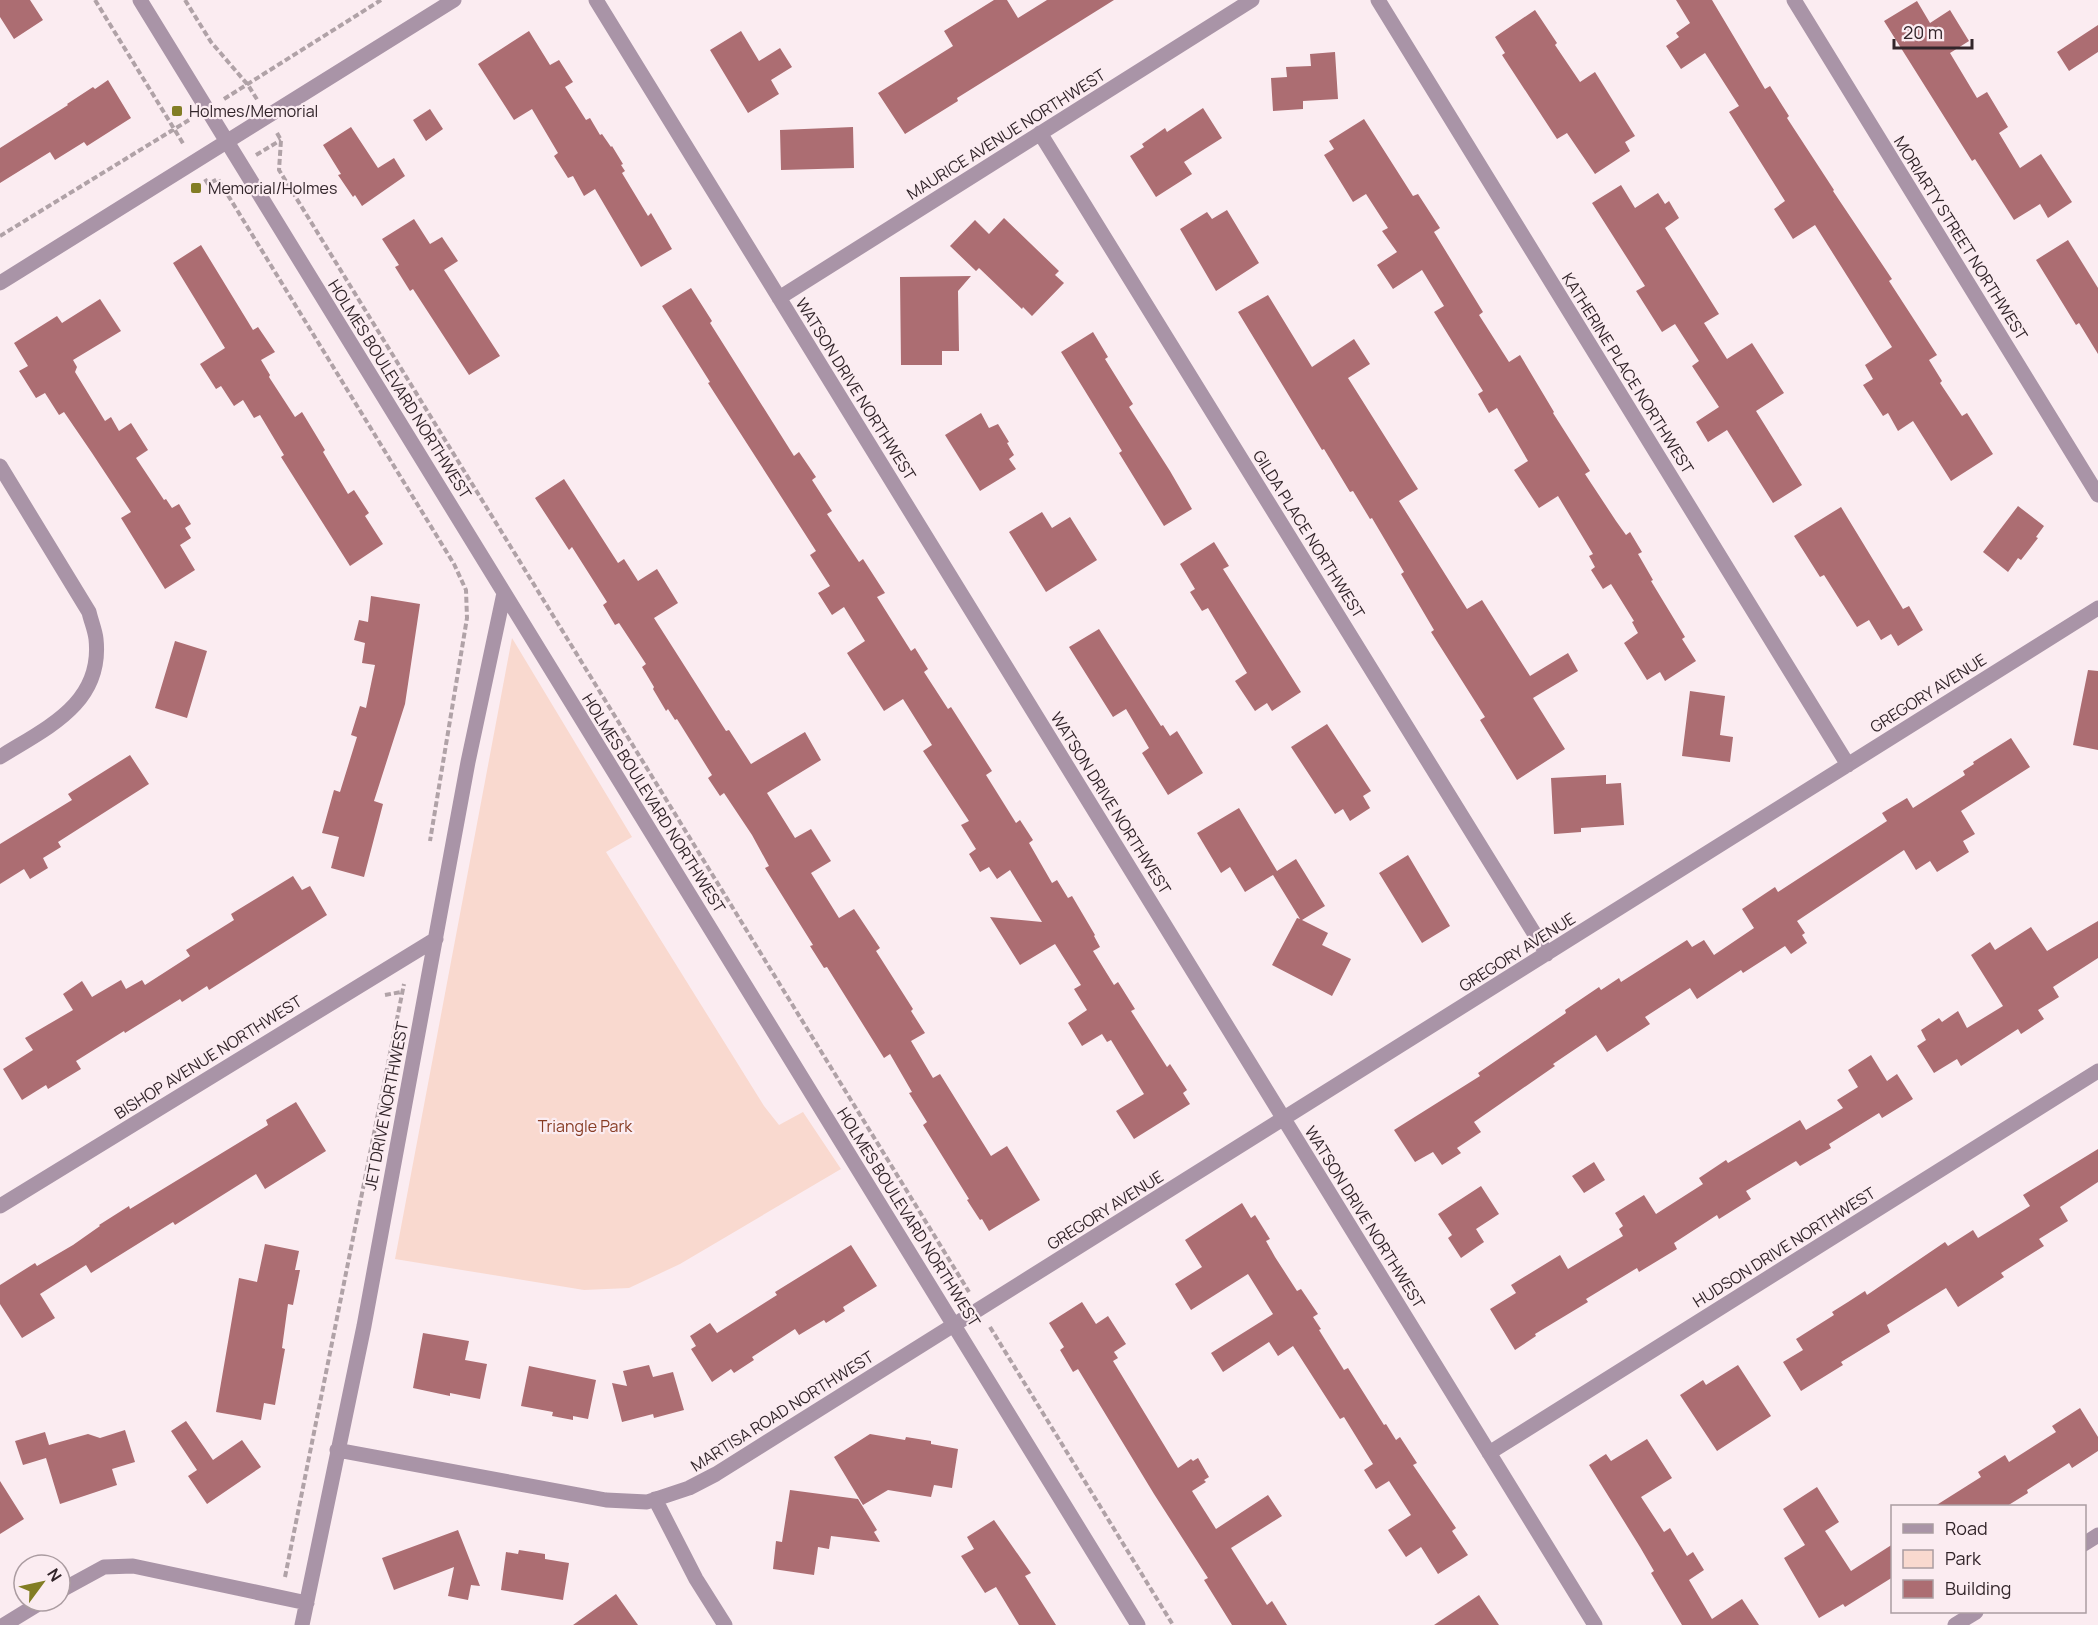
<svg xmlns="http://www.w3.org/2000/svg" width="2098" height="1625" font-family="Manrope,sans-serif">
	<style>
		.park { fill: #f9d9cf }
		.building { fill: #ac6d72 }
		.lines { fill: none; stroke-linecap: round; stroke-linejoin: round }
		.path { stroke: #b0a2a7; stroke-width: 4; stroke-dasharray: 6 3; stroke-linecap: butt }
		.minor { stroke: #a994a7; stroke-width: 15 }
		.poi-dot { fill: #827d24; stroke: #fbecf1; stroke-width: 2 }
		.labels { text-anchor: middle; stroke-width: 4.5; stroke-linejoin: round; paint-order: stroke }
		.poi-label { font-size: 16px; fill: #32252a; stroke: #fbecf1; text-anchor: start }
		.street-label { font-size: 16px; fill: #32252a; stroke: #fbecf1 }
		.park-label { font-size: 16px; fill: #873c24; stroke: #fbecf1 }
	</style>
	<rect width="100%" height="100%" fill="#fbecf1"/>
	<path class="park" d="M512,638L632,837L606,852L764,1106L779,1125L803,1112L841,1169L680,1264L629,1288L584,1290L395,1259Z"/>
	<path class="building" d="M0,0H30L43,20L14,39L0,17Z
		M994,0H1007L1018,18L1047,0H1114L957,98L958,101L905,134L878,93L953,46L944,31Z
		M1676,0H1712L1765,89L1770,86L1789,116L1787,118L1834,190L1833,191L1892,279L1889,281L1937,355L1929,360L1942,381L1940,383L1962,416L1967,413L1993,454L1951,481L1913,421L1898,431L1888,413L1883,416L1863,385L1873,379L1865,365L1892,347L1815,225L1793,239L1774,209L1785,201L1729,112L1739,106L1705,53L1681,69L1666,46L1679,37L1676,33L1690,23Z
		M1917,1L1930,23L1950,10L1969,41L1950,53L1977,98L1987,92L2008,127L1999,133L2020,168L2041,154L2072,202L2048,218L2040,204L2014,220L1975,159L1972,161L1884,21Z
		M1535,10L1557,43L1555,45L1580,82L1595,72L1635,136L1625,142L1630,151L1595,174L1567,133L1557,139L1502,55L1505,53L1495,37Z
		M2098,25V52L2069,71L2057,52Z
		M529,31L550,65L559,60L573,82L565,87L586,120L590,118L600,135L602,134L611,147L612,146L623,164L621,165L625,171L622,173L648,216L651,213L672,249L641,267L595,189L584,196L573,176L568,178L554,156L558,153L532,109L514,120L478,64Z
		M741,31L759,61L780,48L792,67L771,80L779,94L748,113L710,50Z
		M1335,52L1338,99L1303,101V109L1273,111L1271,78L1287,77L1286,67L1311,66L1310,54Z
		M108,80L131,118L87,146L84,142L55,160L50,152L0,183V148L68,105L67,104L93,87L95,89Z
		M1203,108L1222,138L1184,162L1192,174L1156,197L1130,156L1144,147L1142,144L1165,128L1167,132Z
		M430,109L443,129L426,141L413,120Z
		M1364,119L1413,196L1418,194L1440,228L1434,232L1483,312L1479,315L1509,362L1520,355L1554,412L1553,413L1590,471L1585,474L1616,521L1626,535L1630,532L1642,552L1638,554L1653,580L1651,581L1685,637L1682,639L1696,661L1665,681L1660,672L1647,680L1624,643L1638,633L1632,622L1634,621L1611,584L1603,589L1591,570L1595,567L1589,556L1593,554L1558,496L1539,508L1514,470L1528,461L1497,408L1489,413L1478,394L1483,391L1434,312L1444,306L1422,270L1393,289L1377,265L1397,252L1382,231L1388,228L1366,194L1353,202L1324,155L1334,149L1329,141Z
		M351,127L378,168L394,158L405,176L362,206L355,195L353,197L338,175L341,174L323,145Z
		M853,127L854,168L781,170L780,130Z
		M1621,185L1635,208L1658,193L1665,204L1669,201L1679,218L1665,228L1719,314L1704,323L1727,359L1752,343L1784,393L1756,411L1802,485L1773,503L1727,430L1708,442L1696,422L1719,407L1692,366L1699,361L1675,324L1662,332L1636,291L1645,286L1592,203Z
		M1227,210L1259,263L1216,291L1180,229L1207,212L1212,219Z
		M1004,218L1059,271L1055,275L1064,283L1032,316L1023,307L1022,309L979,268L976,271L950,246L975,220L989,234Z
		M414,219L430,244L442,237L458,261L444,270L500,356L469,375L413,289L410,291L395,267L399,265L382,239Z
		M2068,240L2098,288V354L2079,323L2076,325L2036,260Z
		M201,245L253,330L258,327L275,352L261,360L270,375L269,377L295,417L302,412L325,450L323,452L348,494L354,490L369,513L365,516L383,544L350,566L281,457L284,455L260,415L254,418L243,400L234,406L221,386L216,389L200,364L225,348L173,263Z
		M971,276L958,291L959,351H942V365H901L900,277Z
		M691,288L712,321L710,323L794,456L799,452L816,477L812,480L832,511L827,514L859,562L863,559L885,593L877,597L911,651L915,648L928,669L924,672L948,709L951,707L992,771L986,775L1016,823L1020,820L1033,840L1029,843L1052,883L1057,880L1068,898L1072,896L1095,935L1094,936L1100,947L1093,951L1114,985L1118,982L1135,1009L1131,1011L1167,1067L1170,1064L1187,1090L1183,1093L1190,1104L1134,1139L1116,1111L1144,1094L1111,1040L1107,1042L1102,1034L1082,1046L1068,1023L1087,1010L1074,989L1081,985L1055,944L1020,965L990,917L1042,922L1010,870L997,879L989,867L980,872L969,854L976,849L961,825L969,821L923,751L932,745L903,699L884,711L847,653L865,641L844,607L832,615L818,593L830,586L810,555L816,551L708,383L710,382L662,306Z
		M1268,295L1312,367L1354,339L1370,364L1348,378L1418,489L1399,501L1467,609L1482,600L1530,676L1568,653L1578,671L1533,698L1565,749L1517,780L1480,720L1485,717L1431,632L1434,630L1401,574L1404,572L1372,518L1370,519L1353,491L1350,492L1324,449L1322,450L1238,312Z
		M100,299L121,331L73,360L77,367L75,372L105,421L111,417L119,431L131,423L148,450L136,458L164,500L166,499L172,508L179,504L191,524L185,528L191,538L180,545L195,570L165,589L121,518L131,512L92,453L64,412L59,415L45,393L36,398L19,371L28,366L14,343L57,316L62,323Z
		M1093,332L1108,357L1105,359L1133,404L1129,407L1170,471L1192,509L1164,526L1119,453L1122,451L1061,352Z
		M981,413L989,428L998,424L1009,442L1007,443L1014,455L1009,459L1016,469L980,491L945,435Z
		M564,479L618,563L624,559L638,581L657,569L678,603L654,618L726,731L729,730L751,764L805,732L821,760L767,793L795,838L811,829L831,861L811,873L839,918L854,909L880,948L876,951L913,1009L911,1011L925,1033L911,1041L933,1078L940,1074L991,1156L1007,1146L1040,1200L989,1231L982,1219L980,1220L967,1200L969,1199L923,1125L927,1122L909,1093L912,1092L890,1054L884,1058L827,967L824,968L810,946L813,945L765,868L769,866L752,835L724,793L720,796L708,778L712,775L677,719L675,720L668,709L666,711L653,689L654,687L642,667L646,664L619,623L615,625L603,605L607,602L572,547L569,550L535,498Z
		M2018,506L2044,526L2036,537L2038,538L2021,560L2018,558L2008,572L1983,552Z
		M1841,507L1903,609L1909,606L1923,630L1898,646L1891,634L1881,640L1869,620L1857,627L1824,575L1820,577L1794,536Z
		M1042,512L1052,528L1070,517L1097,560L1046,592L1009,532Z
		M1214,542L1229,566L1223,569L1301,692L1272,711L1267,703L1255,711L1235,681L1247,673L1208,608L1202,611L1190,592L1195,589L1180,564Z
		M371,596L420,604L405,704L374,801L383,804L364,877L331,868L339,837L322,833L334,790L340,792L357,737L351,735L360,706L366,708L375,665L362,663L365,643L354,640L359,620L368,622Z
		M1099,629L1161,726L1163,725L1170,736L1177,731L1203,773L1168,795L1142,753L1149,748L1126,709L1113,717L1069,647Z
		M175,641L207,651L187,718L155,708Z
		M2088,670L2098,671V750L2073,745Z
		M1690,691L1725,696L1720,735L1733,737L1730,762L1682,756Z
		M1327,724L1371,791L1363,796L1370,808L1350,821L1343,809L1335,814L1291,747Z
		M2011,738L2030,767L1961,811L1975,834L1963,841L1969,852L1937,872L1930,861L1916,870L1904,850L1797,921L1805,933L1802,935L1807,943L1791,954L1785,946L1743,973L1741,970L1697,999L1690,988L1645,1017L1650,1024L1607,1052L1596,1035L1553,1064L1555,1066L1474,1122L1481,1132L1457,1148L1461,1153L1442,1165L1433,1152L1415,1162L1394,1130L1480,1076L1478,1073L1566,1013L1565,1010L1599,987L1601,990L1619,978L1621,982L1687,940L1692,947L1704,940L1714,955L1754,928L1742,909L1775,887L1778,892L1887,821L1882,813L1907,798L1913,808L1965,775L1963,771L1974,764L1973,762Z
		M130,755L149,784L58,842L61,847L43,858L48,868L30,879L24,869L0,884V844L72,800L68,794Z
		M1606,775V784L1621,783L1624,825L1581,828V832L1554,834L1551,778Z
		M1239,808L1277,871L1296,859L1325,906L1302,920L1328,933L1322,945L1351,959L1332,996L1272,965L1297,918L1300,919L1273,875L1245,892L1230,867L1221,873L1197,833Z
		M1408,855L1450,926L1422,943L1379,873Z
		M293,876L302,890L310,886L327,915L209,990L207,986L182,1002L180,999L125,1033L124,1031L76,1061L81,1069L48,1089L46,1085L22,1100L3,1069L33,1050L25,1038L73,1010L63,994L82,981L92,997L121,980L126,989L142,980L145,985L190,956L186,950L234,920L231,914Z
		M2098,921V958L2053,987L2059,997L2038,1010L2044,1019L2021,1034L2018,1029L1961,1066L1957,1059L1934,1073L1917,1046L1926,1040L1921,1030L1939,1018L1942,1022L1958,1011L1967,1028L2003,1006L1971,955L1990,942L1995,950L2031,927L2047,951Z
		M1871,1055L1887,1081L1897,1074L1913,1099L1882,1118L1879,1113L1829,1144L1831,1148L1800,1166L1796,1161L1746,1191L1751,1199L1719,1219L1717,1215L1674,1243L1677,1249L1639,1272L1637,1268L1586,1299L1588,1302L1535,1334L1536,1336L1515,1350L1490,1309L1516,1293L1511,1285L1560,1255L1568,1269L1623,1236L1619,1229L1623,1226L1615,1213L1644,1195L1656,1214L1703,1184L1699,1178L1726,1160L1728,1163L1800,1120L1806,1130L1843,1108L1837,1100L1858,1087L1848,1070Z
		M296,1102L326,1151L265,1189L256,1174L175,1225L173,1222L91,1273L86,1265L40,1294L55,1318L22,1338L0,1304V1285L35,1263L37,1266L73,1245L100,1226L99,1225L129,1206L130,1209L268,1125L266,1120Z
		M2098,1149V1182L2060,1207L2068,1221L2039,1239L2044,1246L2001,1273L2004,1277L1958,1307L1946,1288L1887,1325L1890,1332L1841,1362L1843,1365L1801,1391L1783,1362L1803,1350L1796,1339L1834,1315L1832,1312L1848,1302L1865,1291L1867,1295L1945,1242L1948,1246L1973,1230L1978,1238L2030,1206L2023,1195Z
		M1594,1162L1605,1180L1584,1193L1572,1176Z
		M1481,1186L1499,1214L1476,1229L1484,1242L1461,1258L1448,1238L1452,1235L1438,1214Z
		M1242,1203L1251,1218L1255,1215L1270,1239L1266,1241L1275,1257L1297,1291L1301,1289L1318,1314L1313,1317L1321,1329L1319,1330L1344,1370L1348,1368L1384,1425L1386,1424L1396,1440L1400,1437L1417,1463L1413,1465L1456,1528L1452,1531L1468,1555L1438,1574L1421,1547L1406,1557L1388,1530L1411,1515L1389,1481L1376,1489L1364,1470L1373,1464L1344,1417L1340,1419L1293,1346L1278,1356L1269,1342L1223,1372L1211,1353L1273,1314L1248,1274L1191,1310L1175,1284L1202,1267L1185,1240Z
		M265,1244L299,1251L295,1270H300L293,1305L288,1304L282,1348L285,1349L275,1405L264,1403L261,1420L216,1412L239,1278L257,1282Z
		M851,1245L877,1286L843,1307L845,1311L826,1323L824,1320L799,1335L795,1329L752,1357L754,1360L734,1373L731,1369L712,1382L691,1349L696,1346L690,1336L710,1323L717,1333L777,1295L775,1292Z
		M1082,1302L1096,1324L1108,1316L1126,1344L1114,1352L1118,1358L1113,1361L1178,1468L1191,1459L1193,1461L1198,1458L1209,1477L1204,1480L1206,1482L1192,1491L1216,1529L1268,1495L1282,1516L1231,1548L1267,1605L1272,1601L1287,1625H1232L1204,1580L1208,1578L1154,1494L1078,1369L1073,1372L1060,1350L1064,1347L1049,1323Z
		M423,1333L469,1341L465,1360L487,1364L480,1399L450,1393V1396L413,1388Z
		M649,1365L653,1377L673,1372L684,1410L654,1418L653,1414L622,1422L612,1383L627,1386L623,1371Z
		M1738,1365L1771,1416L1717,1451L1680,1395L1703,1380L1706,1385Z
		M529,1366L596,1380L588,1419L573,1416V1420L552,1416L553,1412L521,1406Z
		M2080,1408L2098,1437V1451L2072,1468L2069,1463L2027,1490L2028,1493L2007,1506H1935L1981,1477L1978,1472L2005,1455L2009,1462L2056,1432L2052,1426Z
		M186,1421L213,1460L242,1440L261,1467L207,1504L188,1476L197,1470L171,1431Z
		M125,1430L135,1462L112,1469L117,1485L60,1504L46,1458L23,1465L15,1441L45,1432L49,1445L88,1434L100,1438Z
		M870,1434L905,1440L906,1437L931,1441V1444L958,1449L952,1488L934,1485L931,1497L888,1490L863,1505L834,1457Z
		M1647,1439L1672,1478L1641,1497L1664,1532L1670,1528L1687,1556L1693,1552L1704,1570L1689,1580L1712,1619L1742,1599L1759,1625H1682L1651,1573L1654,1571L1640,1547L1589,1465L1606,1454L1611,1461Z
		M0,1481L24,1519L0,1534Z
		M1817,1487L1839,1522L1825,1531L1851,1571L1893,1544V1577L1845,1607L1843,1604L1819,1618L1784,1558L1805,1545L1783,1509Z
		M790,1490L858,1499L877,1530L874,1532L880,1542L831,1536L829,1549L818,1547L814,1575L773,1569L776,1541L782,1542Z
		M994,1520L1031,1573L1025,1576L1056,1625H1019L996,1587L985,1593L961,1556L974,1549L967,1537Z
		M458,1530L480,1586L471,1585L468,1600L448,1596L454,1567L394,1590L382,1558Z
		M519,1550L545,1554V1559L569,1563L563,1600L501,1590L506,1552L518,1554Z
		M616,1594L638,1625H573Z
		M1479,1595L1499,1625H1434Z"/>
	<g class="lines">
		<path class="path" d="M95,0L184,145
			M185,0L211,42L248,85L258,101
			M224,99L381,0
			M277,133L281,140L279,170L969,1292
			M256,155L281,140
			M205,179L208,184L218,179L454,564L466,590L467,618L430,841
			M0,236L189,120
			M385,995L401,992
			M990,1327L1173,1625
			M285,1577L404,984"/>
		<path class="minor" d="M140,0L1138,1625
			M596,0L1595,1625
			M1378,0L1848,765
			M1794,0L2098,495
			M1040,133L1547,954
			M0,283L454,0
			M779,298L1252,0
			M0,466L89,612C91,621 95,630 96,639C103,704 46,728 0,757
			M0,1206L436,939
			M337,1450L606,1500L647,1502L689,1488L716,1474L2098,608
			M1489,1453L2098,1071
			M655,1499L696,1579L725,1625
			M2084,1544L2098,1535
			M60,1591L104,1567L133,1566L307,1603
			M4,1625L43,1601
			M302,1625L364,1326L468,762L504,593
			M1955,1625L1976,1612"/>
	</g>
	<g class="poi-dot">
		<rect x="171" y="105" width="12" height="12" rx="3"/>
		<rect x="190" y="182" width="12" height="12" rx="3"/>
	</g>
	<g class="labels">
		<g class="poi-label">
			<text x="189" y="117">Holmes/Memorial</text>
			<text x="208" y="194">Memorial/Holmes</text>
		</g>
		<g class="street-label">
			<text transform="translate(1006 134) rotate(-32)" y="6">MAURICE AVENUE NORTHWEST</text>
			<text transform="translate(1961 238) rotate(58)" y="6">MORIARTY STREET NORTHWEST</text>
			<text transform="translate(1628 373) rotate(58)" y="6">KATHERINE PLACE NORTHWEST</text>
			<text transform="translate(400 389) rotate(58)" y="6">HOLMES BOULEVARD NORTHWEST</text>
			<text transform="translate(856 389) rotate(58)" y="6">WATSON DRIVE NORTHWEST</text>
			<text transform="translate(1309 534) rotate(58)" y="6">GILDA PLACE NORTHWEST</text>
			<text transform="translate(1928 693) rotate(-32)" y="6">GREGORY AVENUE</text>
			<text transform="translate(654 803) rotate(58)" y="6">HOLMES BOULEVARD NORTHWEST</text>
			<text transform="translate(1111 803) rotate(58)" y="6">WATSON DRIVE NORTHWEST</text>
			<text transform="translate(1517 952) rotate(-32)" y="6">GREGORY AVENUE</text>
			<text transform="translate(208 1057) rotate(-32)" y="6">BISHOP AVENUE NORTHWEST</text>
			<text transform="translate(386 1106) rotate(-79)" y="6">JET DRIVE NORTHWEST</text>
			<text transform="translate(1105 1210) rotate(-32)" y="6">GREGORY AVENUE</text>
			<text transform="translate(909 1217) rotate(58)" y="6">HOLMES BOULEVARD NORTHWEST</text>
			<text transform="translate(1365 1217) rotate(58)" y="6">WATSON DRIVE NORTHWEST</text>
			<text transform="translate(1784 1247) rotate(-32)" y="6">HUDSON DRIVE NORTHWEST</text>
			<text transform="translate(782 1411) rotate(-32)" y="6">MARTISA ROAD NORTHWEST</text>
		</g>
		<g class="park-label">
			<text x="585" y="1132">Triangle Park</text>
		</g>
	</g>
	<rect x="1891" y="1505" width="195" height="108" fill="#fbecf1" stroke="#ab9ca1" stroke-width="1.5"/>
	<rect x="1903" y="1524" width="30" height="9" fill="#a994a7" stroke="#ab9ca1" stroke-width="1.5"/>
	<text x="1945" y="1535" font-size="18" fill="#32252a">Road</text>
	<rect x="1903" y="1550" width="30" height="18" fill="#f9d9cf" stroke="#ab9ca1" stroke-width="1.5"/>
	<text x="1945" y="1565" font-size="18" fill="#32252a">Park</text>
	<rect x="1903" y="1580" width="30" height="18" fill="#ac6d72" stroke="#ab9ca1" stroke-width="1.5"/>
	<text x="1945" y="1595" font-size="18" fill="#32252a">Building</text>
	<g transform="translate(42 1583) rotate(57)"><circle r="28" fill="#fbecf1" stroke="#ab9ca1" stroke-width="1.5"/>
	<path d="M0-4.5L10 22L0 15L-10 22Z" fill="#827d24"/>
	<text y="-9" font-size="16" font-weight="bold" text-anchor="middle" fill="#32252a">N</text>
	</g>
	<path d="M1894 39v9h78v-9" fill="none" stroke="#32252a" stroke-width="3"/>
	<text x="1903" y="39" font-size="18" fill="#32252a" stroke="#fbecf1" stroke-width="4.5" paint-order="stroke">20 m</text>
</svg>
